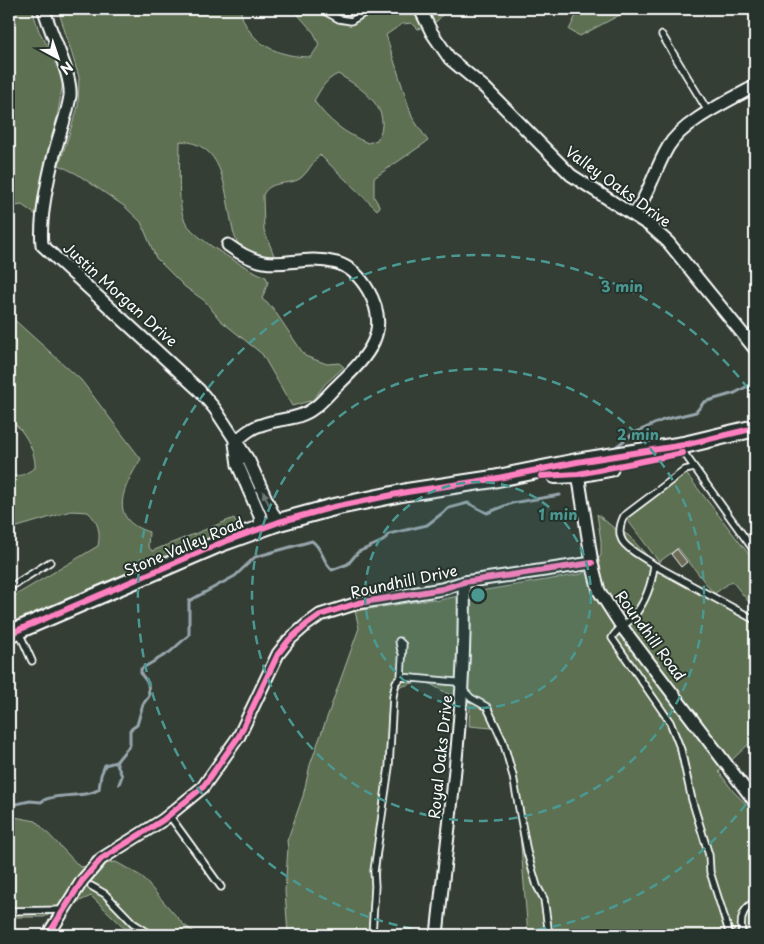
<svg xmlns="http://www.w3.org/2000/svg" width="764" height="944" font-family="'Playpen Sans',sans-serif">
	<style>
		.green { fill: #5d6f51; stroke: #aeb7a8; fill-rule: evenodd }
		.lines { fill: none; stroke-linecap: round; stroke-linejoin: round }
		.stream { stroke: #97a6ad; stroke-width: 3 }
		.building { fill: #6b6a55; stroke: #fff }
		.lane-casing { stroke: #fff; stroke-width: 9 }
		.street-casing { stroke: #fff; stroke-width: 15 }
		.secondary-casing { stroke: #fff; stroke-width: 20 }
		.lane { stroke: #26332d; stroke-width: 5.5 }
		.street { stroke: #26332d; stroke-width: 11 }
		.secondary { stroke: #26332d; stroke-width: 16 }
		.cycleway-casing { stroke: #26332d; stroke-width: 9 }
		.cycleway { stroke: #ff80c0; stroke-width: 6 }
		.oneway { fill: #727a76 }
		.ring { fill: none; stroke: #4b9892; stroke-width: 2.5; stroke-dasharray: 9 6 }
		.labels { text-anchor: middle; stroke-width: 4; stroke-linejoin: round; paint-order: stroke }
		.street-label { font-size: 15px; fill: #fff; stroke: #26332d }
		.centre { fill: #4b9892; stroke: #26332d; stroke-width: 2.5 }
		.ring-label { font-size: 15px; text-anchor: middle; font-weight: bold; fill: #4b9892; stroke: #26332d; stroke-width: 4; stroke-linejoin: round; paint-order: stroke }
	</style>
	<rect width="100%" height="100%" fill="#343e35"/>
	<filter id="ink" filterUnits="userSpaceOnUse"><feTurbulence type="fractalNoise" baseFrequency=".02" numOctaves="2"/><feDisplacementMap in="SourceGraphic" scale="10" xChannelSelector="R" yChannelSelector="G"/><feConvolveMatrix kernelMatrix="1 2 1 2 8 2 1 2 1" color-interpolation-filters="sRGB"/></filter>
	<g filter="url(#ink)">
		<path class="green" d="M9,9H32L39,31L57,62L63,82L58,112L36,215L22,205L9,207Z
			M58,9H242L241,13C250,45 280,57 311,57L319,45L314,33L293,9H447L437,21L418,29L412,23L402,24L386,35L412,117L428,141L374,178V197L380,207L377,210L320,155C313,161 309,171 302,177C291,187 271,178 263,195L264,230L275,258C265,257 249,256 242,248C234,241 233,230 231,220C224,185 223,143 180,141C180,161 177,202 184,219C192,239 246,268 266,277L268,282L262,299L272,307L305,356L327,364L339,363L344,367L325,384L313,400L292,406L262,354L220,320L205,301L185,287L156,258L141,222L124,206L77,174L59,165L78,107L79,77ZM338,74C362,88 395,110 377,140L368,143C345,134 329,121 314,101C320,90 326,79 338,74Z
			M579,9H631L580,36L569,30Z
			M9,315L81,380L141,459C124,486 106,519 149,532L148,546L152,551L234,518L237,526L9,623V599L98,546C101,531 98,522 88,512L71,511L14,528L9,527V474C19,479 26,473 35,468C36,451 23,428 9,419Z
			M685,472L755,562V610L732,581L714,594L678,548L659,562L626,518Z
			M597,514L615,529L628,535L653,562L755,619V742L752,741L719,772L733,791L755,813V935H528L516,783L492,728L469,726L470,706L423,680L397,688L375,909L377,935H288L285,891L288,848L287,841L303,796L310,765L359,628L355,611L434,599L435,601L486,590L582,574L601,556V541Z
			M9,816L36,821L80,867L116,862L141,876L184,925L199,935H132L91,896L44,917H9Z"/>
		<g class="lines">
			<path class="stream" d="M617,446L634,433L663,420L696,412L704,402L735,393L755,382
				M116,762L122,776L119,784
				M9,801L16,804L30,801L41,802C53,792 86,799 99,789L101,775L105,765L116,762L130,745V730L137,725L143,704L149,696L148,683L141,674V669L170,652L189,635V601L235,576L255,557L312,541C323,549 322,561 332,570L348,564L358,552L383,541L389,534L427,525L449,508L468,503L487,513L512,503L560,495"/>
		</g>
		<path class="building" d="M677,549L687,562L681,567L671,554Z"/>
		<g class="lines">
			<defs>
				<path id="lane" d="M321,9L339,19L351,21L371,9
					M662,35L709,113
					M746,337L755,330
					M684,453L755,552
					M654,565C634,550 610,545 624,516L685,470L694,468
					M9,588L50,562
					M19,632L32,661
					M401,651L399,641L403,645L401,677L456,682L471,698L487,707L503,741L513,776L527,852L537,886L544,899L549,935
					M169,815L221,887
					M91,886L105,894L133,923L152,935
					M9,911L64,910
					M372,935L375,886L374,871L389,767L393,696L396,682L401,677
					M730,935L710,872L709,855L692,800L681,750L670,722L612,638C616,629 628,624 634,616C646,601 652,584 654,565L755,620
					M742,935C740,920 741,910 755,901"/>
				<path id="street" d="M44,9C50,34 72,73 70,96C68,110 63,123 59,137C50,166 39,216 42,245L199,390L215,409L249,461L272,512L279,522
					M420,9L432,33L450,59L485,88L571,175L650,226L668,242L755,349
					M634,215C649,194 655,169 668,147C683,121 729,101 755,86
					M228,245C275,280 292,251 337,263C350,267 361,278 368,290C392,331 368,356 339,384C330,392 323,402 314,408C299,420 281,418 264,424C252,427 244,434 235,442
					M235,443L238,465L260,516L261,528
					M577,467L592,563L599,591L622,627L755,802
					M48,935L82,881L101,859L163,820L203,787L239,736L278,654L289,640L306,625L320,615L358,603L442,589L464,582L592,563
					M437,935C449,818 467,700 464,582"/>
				<path id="secondary" d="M555,475L578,474L610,468
					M9,634L221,543L279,522L334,507L407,492L493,479L577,462L684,445L755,428"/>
			</defs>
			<use href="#lane" class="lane-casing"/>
			<use href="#street" class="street-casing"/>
			<use href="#secondary" class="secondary-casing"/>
			<use href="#lane" class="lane"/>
			<use href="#street" class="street"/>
			<use href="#secondary" class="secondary"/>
			<defs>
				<path id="cycleway" d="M541,476L578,474L683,453
					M9,634L221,543L279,522L334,507L407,492L493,479L577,462L684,445L755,428
					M48,935L82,881L101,859L163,820L203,787L239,736L278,654L289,640L306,625L320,615L358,603L442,589L464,582L592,563"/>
			</defs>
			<use href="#cycleway" class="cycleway-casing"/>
			<use href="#cycleway" class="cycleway"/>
		</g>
		<defs><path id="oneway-solid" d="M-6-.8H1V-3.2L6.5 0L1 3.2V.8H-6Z" transform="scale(1.25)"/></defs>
		<use class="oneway" href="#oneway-solid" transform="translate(266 498) rotate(-114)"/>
	</g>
	<circle cx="478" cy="595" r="113" fill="#4b9892" fill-opacity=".12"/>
	<g class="ring">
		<circle cx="478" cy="595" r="113"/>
		<circle cx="478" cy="595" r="226"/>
		<path d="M755 792A340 340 0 1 1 755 398"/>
	</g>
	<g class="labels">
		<g class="street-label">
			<text transform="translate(618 187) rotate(36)" y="5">Valley Oaks Drive</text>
			<text transform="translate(120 295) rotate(42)" y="5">Justin Morgan Drive</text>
			<text transform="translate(184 547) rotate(-23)" y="5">Stone Valley Road</text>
			<text transform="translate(404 582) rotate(-12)" y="5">Roundhill Drive</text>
			<text transform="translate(650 636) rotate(54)" y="5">Roundhill Road</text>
			<text transform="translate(441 757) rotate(-84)" y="5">Royal Oaks Drive</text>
		</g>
	</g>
	<circle cx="478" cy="595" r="8" class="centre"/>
	<g class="ring-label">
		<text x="622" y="292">3 min</text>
		<text x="638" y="440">2 min</text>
		<text x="558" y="520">1 min</text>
	</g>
	<rect width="764" height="944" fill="none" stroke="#26332d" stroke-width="30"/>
	<rect x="15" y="15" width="734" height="914" fill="none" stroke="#fff" stroke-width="2" filter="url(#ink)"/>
	<g transform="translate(58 58) rotate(140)" stroke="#26332d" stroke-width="4" paint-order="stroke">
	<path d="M0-4L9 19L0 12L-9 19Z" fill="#ffffff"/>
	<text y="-8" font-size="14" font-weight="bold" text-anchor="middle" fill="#ffffff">N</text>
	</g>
</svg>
